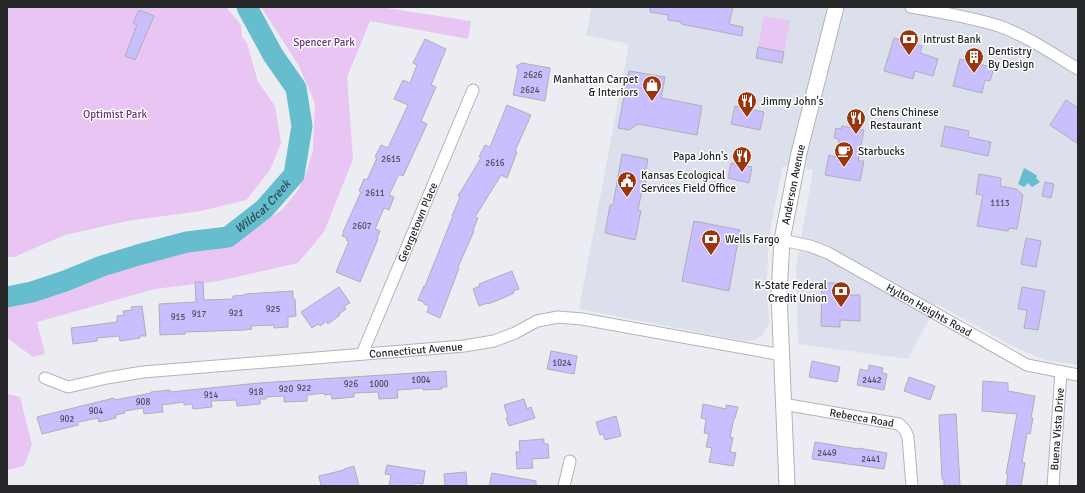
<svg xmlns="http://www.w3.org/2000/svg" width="1085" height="493" font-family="Signika,sans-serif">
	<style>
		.built { fill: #dbe0ec }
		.green { fill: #e8c5f2 }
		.water { fill: #65bdce }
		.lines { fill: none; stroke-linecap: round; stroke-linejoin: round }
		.river { stroke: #65bdce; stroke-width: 21 }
		.building { fill: #c9befe; stroke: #afafb3 }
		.minor-casing { stroke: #b2b4b9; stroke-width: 13 }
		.secondary-casing { stroke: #b2b4b9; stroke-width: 17 }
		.minor { stroke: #fff; stroke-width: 11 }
		.secondary { stroke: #fff; stroke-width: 15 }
		.labels { text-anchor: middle; stroke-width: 3; stroke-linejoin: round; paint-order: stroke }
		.number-label { font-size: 9px; fill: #4f4d5e }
		.poi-label { font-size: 11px; fill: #262729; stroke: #fff; text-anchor: start }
		.park-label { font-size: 11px; fill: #693677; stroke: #fff }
		.street-label { font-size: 11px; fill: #262729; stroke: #fff }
		.water-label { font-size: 12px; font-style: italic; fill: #254e56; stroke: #fff }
	</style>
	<rect width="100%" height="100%" fill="#ebedf2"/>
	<path class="built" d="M592,7H1078V365L1045,360L1016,348L937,304L908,359L798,344L796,268L813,170L783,166L771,225L768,254L767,285L769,324L762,336L754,340L744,341L579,309L629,44L586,35Z"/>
	<path class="green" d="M7,7H226L241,25L242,37L247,43L258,82L275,106L281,143L270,170L246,200L201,211L127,221L65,235L14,257H7Z
		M261,7H380L471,21L468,39L370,21L347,77L353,159L324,232L298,263L219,281L155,289L37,322L45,354L33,357L7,338V303L45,297L121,269L181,252L228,242L253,228L282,210L299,189L307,171L313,150L315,103L299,66Z
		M764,16L790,21L784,52L758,47Z
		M7,394L20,397L32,445L24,466L7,470Z"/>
	<path class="water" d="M1024,168L1036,175L1037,176L1036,178L1040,182L1032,187L1028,183L1024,187L1018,184Z"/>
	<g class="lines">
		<path class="river" id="s1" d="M7,297L32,292L65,281L102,266L138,255L187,242L228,237L264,209L294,175L302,126L296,88L273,55L247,7"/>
	</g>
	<path class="building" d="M650,7H733L729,24L743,27L742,36L681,24V22L668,20V15L650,12Z
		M139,10L154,16L135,60L125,56L137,25L133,23Z
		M894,38L922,46L920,53L938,59L933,76L915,71L913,79L884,71Z
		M425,39L446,49L431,85L436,87L421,121L427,124L403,176L399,174L389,195L394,197L389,210L384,208L375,229L380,231L377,238L378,239L360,282L336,272L349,241L346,240L347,238L342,236L344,232H343L361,192L359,191L364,179L367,180L377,158L375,157L381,145L388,148L408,105L394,99L403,80L410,83L417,65L413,63Z
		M758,47L784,52L782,63L756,58Z
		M960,59L994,68L990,81L985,80L982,93L953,86Z
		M522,63L550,68L545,101L513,95L518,70L516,66Z
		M629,71L665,77L661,98L702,106L697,135L638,124L629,130L618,128Z
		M1066,100L1078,108V144L1050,125Z
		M507,105L531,115L515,151L517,152L507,178L501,175L475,217L478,218L473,230L474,231L458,267L459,268L440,318L427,312L429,306L424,304V302L418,300L424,286H425L453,216H452L460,197L458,196L481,158L479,157L485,145L490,147Z
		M735,106L764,112L760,130L731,124Z
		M842,126L864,130L858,161H864L860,181L825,175L829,155L836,157L839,139L834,138L836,128L841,129Z
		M945,126L969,131L968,137L991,142L988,156L941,146Z
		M622,154L648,159L644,180H646L644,191L642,190L638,210L641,211L635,240L605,233L610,205H613Z
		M731,163L752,167L749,183L728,178Z
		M979,174L1001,178L1000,186L1016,189L1023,195L1017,229L1009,228L1008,231L977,226L983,195L976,194Z
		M1045,182L1054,184L1051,198L1042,196Z
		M694,221L740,230L729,291L682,281Z
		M1026,238L1041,241L1036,267L1021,264Z
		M512,271L519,289L513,291L514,293L501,299L488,304L487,303L479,306L473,289L480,286L479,284Z
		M195,282H203L204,300L233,299V296L245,295V294L293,291V299H295L296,316L288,317V327L274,328V325L251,326L252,329L244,330L185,332V334L160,335L159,304L196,302Z
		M822,283H842V295H860V321L840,320V327L821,326Z
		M339,287L350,303L344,306L346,309L339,314L340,315L328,324L327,321L320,326L318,324L312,328L301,312Z
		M1022,287L1045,291L1038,330L1024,328L1027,310L1018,309Z
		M142,306L146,336H140V338L120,341L119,336L97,338V341L73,344L71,328L117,322V316L124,315L123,311L132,310L131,307Z
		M551,351L577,356L574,374L547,369Z
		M812,361L840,367L837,382L809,377Z
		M869,365L883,368L882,373L887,374L884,390L857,385L860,369L868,371Z
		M446,371L447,387H442V389L423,390V388L399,390L397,391L398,398L379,399L378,392L354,393V397L332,399L331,394L324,395V393L307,395V401L284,402V396L266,397V399H260V404L237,406L236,400L211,401L212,407L193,409L192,404L184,405V402L162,405L163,412L144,414L143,408L124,411L125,413L115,415L116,418L99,422L98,418L78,422V425L42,434L37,417L114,398L115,400L151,393V392L170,390V392L259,383Z
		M909,377L935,386L930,400L904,391Z
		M983,381L1008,383V391L1035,396L1031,418H1033L1030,434L1027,433L1022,462L1025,463L1021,486H1006L1008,474H1006L1017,414L982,411Z
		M524,399L527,409L531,407L535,418L509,426L506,418L508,417L504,405Z
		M703,404L726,409V405L738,407L735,418H734L730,437L733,438L730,452L736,453L733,466L709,462L712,448L706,447L709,434L704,433L706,419L701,418Z
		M956,414L960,486H944V479H942L939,415Z
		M616,416L621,436L605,440L603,434L600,435L596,422Z
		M544,439V444H548L549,458L532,459L533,468L517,469L516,452H520L519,441Z
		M815,442L858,449V448L887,453L884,469L812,459Z
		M387,465L425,471L423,484L414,483V486H389L391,475L385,474Z
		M354,466L359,486H321L319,476L344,470V469Z
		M466,472L467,486H445L444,474Z
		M492,473L536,481V486H489Z"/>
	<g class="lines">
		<defs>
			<g id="minor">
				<path d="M911,7C941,12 970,17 999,26C1027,36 1053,54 1078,69"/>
				<path id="s2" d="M782,240L810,246L828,253L1027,365L1078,375"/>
				<path id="s3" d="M362,354L473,90"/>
				<path id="s4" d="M45,378L68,387L107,378L143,372L464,346L494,341L515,333L537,321L558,317L582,319L782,355"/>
				<path id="s5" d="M783,404L899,424L905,430L908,437L912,486"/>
				<path d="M564,486L570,461"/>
				<path id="s6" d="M1053,486L1061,372"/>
			</g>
			<g id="secondary">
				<path id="s7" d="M787,486L779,294L782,240L799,153L836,7"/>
			</g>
		</defs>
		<use href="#minor" class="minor-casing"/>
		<use href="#secondary" class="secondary-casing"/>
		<use href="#minor" class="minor"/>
		<use href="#secondary" class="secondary"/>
	</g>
	<defs>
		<symbol id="bank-pin" viewBox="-11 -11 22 30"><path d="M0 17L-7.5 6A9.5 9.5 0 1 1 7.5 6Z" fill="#9b350c" stroke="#fff"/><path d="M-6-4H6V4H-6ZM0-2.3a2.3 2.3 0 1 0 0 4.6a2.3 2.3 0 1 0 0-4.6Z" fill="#fff"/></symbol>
		<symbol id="building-pin" viewBox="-11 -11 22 30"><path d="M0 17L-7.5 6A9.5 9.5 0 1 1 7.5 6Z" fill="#9b350c" stroke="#fff"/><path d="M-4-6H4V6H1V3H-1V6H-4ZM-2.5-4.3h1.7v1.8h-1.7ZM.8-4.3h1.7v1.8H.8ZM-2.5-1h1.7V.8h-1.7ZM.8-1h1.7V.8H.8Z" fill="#fff"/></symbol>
		<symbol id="shop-pin" viewBox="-11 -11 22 30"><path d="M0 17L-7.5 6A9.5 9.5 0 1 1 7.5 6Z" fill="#9b350c" stroke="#fff"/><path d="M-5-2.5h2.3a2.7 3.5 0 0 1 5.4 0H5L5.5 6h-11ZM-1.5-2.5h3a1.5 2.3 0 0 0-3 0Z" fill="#fff"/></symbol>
		<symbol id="restaurant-pin" viewBox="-11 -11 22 30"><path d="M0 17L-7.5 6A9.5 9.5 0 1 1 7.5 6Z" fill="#9b350c" stroke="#fff"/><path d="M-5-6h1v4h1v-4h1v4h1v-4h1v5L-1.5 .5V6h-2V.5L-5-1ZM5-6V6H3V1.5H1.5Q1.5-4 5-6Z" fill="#fff"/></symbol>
		<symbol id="cafe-pin" viewBox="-11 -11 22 30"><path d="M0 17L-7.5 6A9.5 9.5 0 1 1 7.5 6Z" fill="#9b350c" stroke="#fff"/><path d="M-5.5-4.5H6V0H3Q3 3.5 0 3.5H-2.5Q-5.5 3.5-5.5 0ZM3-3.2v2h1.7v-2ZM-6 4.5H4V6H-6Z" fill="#fff"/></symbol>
		<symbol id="civic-pin" viewBox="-11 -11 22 30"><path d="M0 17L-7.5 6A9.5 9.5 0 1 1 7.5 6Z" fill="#9b350c" stroke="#fff"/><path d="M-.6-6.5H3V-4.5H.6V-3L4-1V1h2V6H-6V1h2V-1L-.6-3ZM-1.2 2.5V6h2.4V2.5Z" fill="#fff"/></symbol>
	</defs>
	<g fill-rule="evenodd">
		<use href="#bank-pin" x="898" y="28" width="22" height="30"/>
		<use href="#building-pin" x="963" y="46" width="22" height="30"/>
		<use href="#shop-pin" x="641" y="74" width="22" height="30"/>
		<use href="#restaurant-pin" x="736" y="90" width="22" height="30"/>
		<use href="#restaurant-pin" x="845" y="107" width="22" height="30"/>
		<use href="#cafe-pin" x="833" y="140" width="22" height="30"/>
		<use href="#restaurant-pin" x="731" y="145" width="22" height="30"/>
		<use href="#civic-pin" x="616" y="170" width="22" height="30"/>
		<use href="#bank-pin" x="700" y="228" width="22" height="30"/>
		<use href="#bank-pin" x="830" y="280" width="22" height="30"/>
	</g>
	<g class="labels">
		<g class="number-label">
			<text x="533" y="78">2626</text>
			<text x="530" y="93">2624</text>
			<text x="391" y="162">2615</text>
			<text x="495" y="166">2616</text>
			<text x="375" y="196">2611</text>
			<text x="1000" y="206">1113</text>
			<text x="362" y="229">2607</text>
			<text x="273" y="312">925</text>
			<text x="236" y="316">921</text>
			<text x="199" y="317">917</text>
			<text x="178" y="320">915</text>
			<text x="562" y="366">1024</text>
			<text x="421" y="383">1004</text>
			<text x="872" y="383">2442</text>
			<text x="351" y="387">926</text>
			<text x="379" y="387">1000</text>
			<text x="304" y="391">922</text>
			<text x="286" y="392">920</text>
			<text x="256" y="395">918</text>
			<text x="211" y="398">914</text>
			<text x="143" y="405">908</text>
			<text x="96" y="414">904</text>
			<text x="67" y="422">902</text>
			<text x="827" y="456">2449</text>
			<text x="871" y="462">2441</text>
		</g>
		<g class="poi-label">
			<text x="923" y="43">Intrust Bank</text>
			<text x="988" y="55">Dentistry<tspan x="988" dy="13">By Design</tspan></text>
			<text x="638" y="83" text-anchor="end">Manhattan Carpet<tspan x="638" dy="13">&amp; Interiors</tspan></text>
			<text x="761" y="105">Jimmy John's</text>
			<text x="870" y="116">Chens Chinese<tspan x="870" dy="13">Restaurant</tspan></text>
			<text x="858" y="155">Starbucks</text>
			<text x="728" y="160" text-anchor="end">Papa John's</text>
			<text x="641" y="179">Kansas Ecological<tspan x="641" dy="13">Services Field Office</tspan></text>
			<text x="725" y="243">Wells Fargo</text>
			<text x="827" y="289" text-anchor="end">K-State Federal<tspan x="827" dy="13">Credit Union</tspan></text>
		</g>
		<g class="park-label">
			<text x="324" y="46">Spencer Park</text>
			<text x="115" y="118">Optimist Park</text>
		</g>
		<g class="street-label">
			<text dy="4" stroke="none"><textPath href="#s7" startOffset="303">Anderson Avenue</textPath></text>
			<text dy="4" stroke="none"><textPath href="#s3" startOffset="143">Georgetown Place</textPath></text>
			<text dy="4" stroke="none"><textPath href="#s2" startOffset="164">Hylton Heights Road</textPath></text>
			<text dy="4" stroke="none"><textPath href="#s4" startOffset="375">Connecticut Avenue</textPath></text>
			<text dy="4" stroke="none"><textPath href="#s5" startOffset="80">Rebecca Road</textPath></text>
			<text dy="4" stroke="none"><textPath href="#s6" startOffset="57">Buena Vista Drive</textPath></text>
		</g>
		<g class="water-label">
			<text dy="4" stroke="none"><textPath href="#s1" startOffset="276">Wildcat Creek</textPath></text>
		</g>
	</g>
	<rect width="1085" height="493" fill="none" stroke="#262729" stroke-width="16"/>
</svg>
